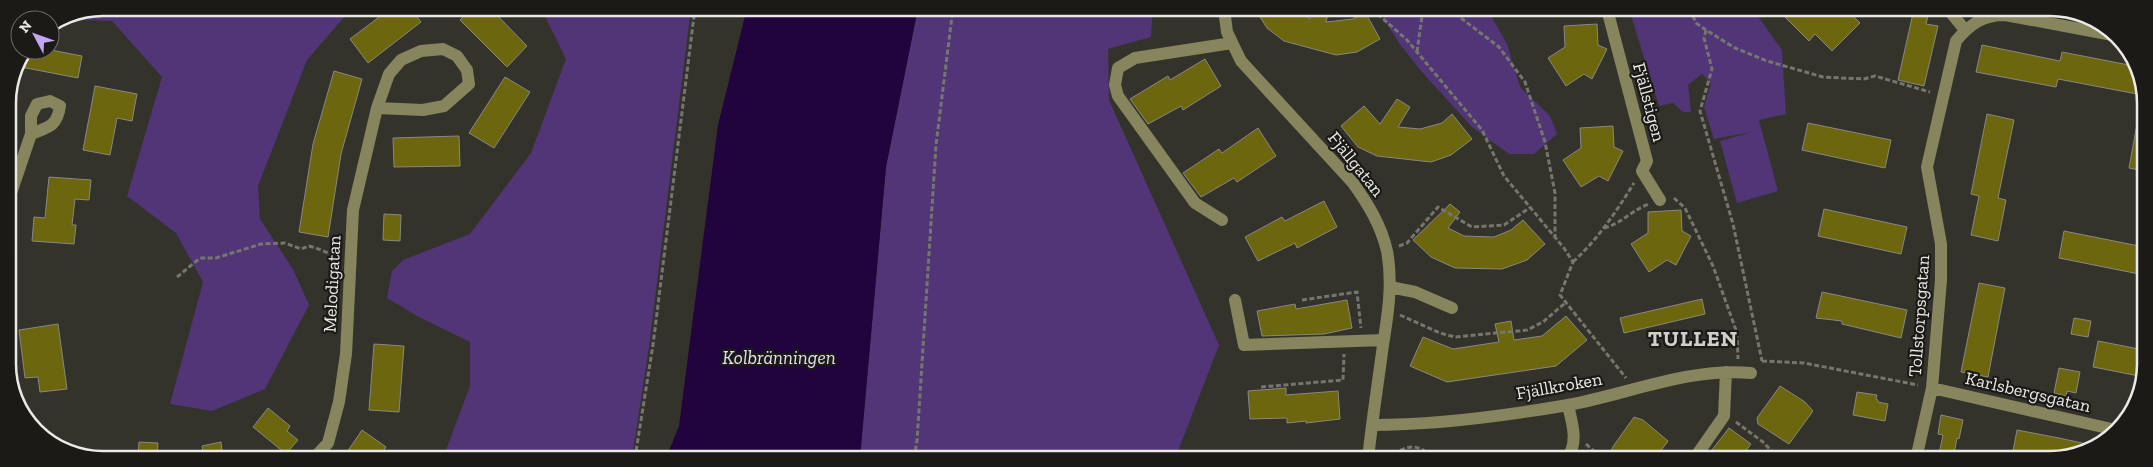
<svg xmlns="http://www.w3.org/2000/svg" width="2153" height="467" font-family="'Zilla Slab',serif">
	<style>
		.green { fill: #513577 }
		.water { fill: #21033d }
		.building { fill: #6c660e; stroke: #898881 }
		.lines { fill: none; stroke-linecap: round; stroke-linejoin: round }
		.path { stroke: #767670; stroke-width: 3; stroke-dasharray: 5 2.5; stroke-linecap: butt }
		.minor { stroke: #87855d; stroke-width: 12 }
		.labels { text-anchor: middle; stroke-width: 4.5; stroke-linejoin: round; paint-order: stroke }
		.street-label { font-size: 18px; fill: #eaeae6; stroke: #1b1a17 }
		.water-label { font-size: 19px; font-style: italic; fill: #e6def4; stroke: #1b1a17 }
		.district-label { font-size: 22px; font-weight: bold; letter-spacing: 1px; fill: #d1d0c8; stroke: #1b1a17 }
		.rim { fill: none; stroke: #eaeae6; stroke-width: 2.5 }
	</style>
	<rect width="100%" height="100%" fill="#33332c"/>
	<path class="green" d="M103,8H352L307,60L258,186L260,219L293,269L309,305L265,389L212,411L170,404L203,282L176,233L127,196L162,77L112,21L60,19L67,15Z
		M541,8H691L649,347L632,458H443L470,386V342L417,316L387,298L392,271L403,260L470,234L531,153L566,59Z
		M918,8H1153L1151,37L1108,49L1109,100L1219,345L1175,459L860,458L886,167Z
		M1377,9H1487L1507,44L1520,87L1550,116L1557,134L1534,154H1509L1472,127L1421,71L1399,43Z
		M1629,9H1753L1782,50L1786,114L1759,120L1778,191L1737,203L1720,141L1752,132L1714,139L1704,107L1711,83L1702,74L1688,85L1691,112H1683L1673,103L1659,106Z"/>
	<path class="water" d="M747,8H918L886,167L860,458H666L679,426L718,125Z"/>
	<path class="building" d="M391,8H410L421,22L368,63L350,39Z
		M472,8H490L527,46L507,67L460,20Z
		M1255,9H1296L1310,19L1312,9H1329L1326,22L1353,19L1365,12L1380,39L1357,52L1336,55L1284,41L1267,28Z
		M1792,9H1826L1832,15L1838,9H1846L1860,23L1832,51L1815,34L1809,41L1785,17Z
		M1914,9L1929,11L1926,24L1938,26L1924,86L1898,80Z
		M1597,24L1598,45L1607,49L1592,79L1584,74L1566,86L1548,58L1565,47L1564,26Z
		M1982,45L2060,61L2062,52L2134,66L2140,77L2137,94L2058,79L2056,87L1976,72Z
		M29,50H51L82,56L78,78L21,67Z
		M1205,59L1221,86L1183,110L1181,106L1148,124L1130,99L1168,76L1170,80Z
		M334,71L362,79L341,154L328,237L299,232L313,144Z
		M505,77L530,92L494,148L469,133Z
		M95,86L137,94L132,121L117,118L110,155L83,150Z
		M1397,99L1410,107L1398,127L1420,129L1442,123L1452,114L1472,139L1451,155L1431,162L1377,156L1358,147L1341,126L1364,106L1380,124Z
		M1987,114L2014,120L1998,198L2006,200L1998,241L1971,235L1979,196L1971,194Z
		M1808,123L1891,140L1885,168L1802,150Z
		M2137,124H2144V171L2129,168Z
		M1613,126L1614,147L1623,151L1608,181L1599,176L1581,187L1563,160L1581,148L1580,128Z
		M1258,128L1276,156L1237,182L1234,178L1201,197L1183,173L1219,149L1222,153Z
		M459,136L460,166L394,167L393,138Z
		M49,177L91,180L89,200L75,199L72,225H76L74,244L32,241L34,217L45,218Z
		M1324,201L1337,227L1297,248L1295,243L1258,261L1245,237L1282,217L1285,221Z
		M1450,204L1460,212L1448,228L1464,236L1494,237L1511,230L1523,220L1545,244L1527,260L1502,269L1455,268L1431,257L1413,240Z
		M1824,209L1907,227L1901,254L1818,236Z
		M1681,210L1682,231L1691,236L1676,265L1667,260L1649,272L1631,244L1648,233V212Z
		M384,214L401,215L400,241L383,240Z
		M2064,231L2144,247V275L2059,258Z
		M1979,283L2005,288L1988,377L1961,372Z
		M1822,292L1907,310L1901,338L1842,324V321L1816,318Z
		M1702,299L1705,314L1624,333L1620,318Z
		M1347,300L1352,328L1324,334L1262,336L1257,311L1295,304L1296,309Z
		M1566,316L1587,340L1556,366L1447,382L1410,366L1423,337L1453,349L1499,342L1495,324L1511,321L1514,340L1542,336Z
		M2074,318L2091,321L2088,337L2071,334Z
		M58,324L67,389L40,392L38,377L25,378L19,330Z
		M2098,341L2144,350V377L2093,367Z
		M374,344L404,346L399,412L369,410Z
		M2059,368L2080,372L2076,393L2067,391L2066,396L2054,393Z
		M1780,386L1805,402L1813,411L1789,444L1758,424L1757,418Z
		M1286,388V395L1338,391L1340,419L1306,423V421L1287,423V418L1250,419L1248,391Z
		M1857,392L1877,395L1876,399L1878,400V402L1888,404L1885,421L1853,415Z
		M268,408L290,426L287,431L298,440L286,454L253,427Z
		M1941,415L1963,420L1959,439L1957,438L1953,459H1938L1943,435L1938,434Z
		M1634,417L1643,420L1668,441L1655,459H1614L1612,448Z
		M1729,428L1751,444L1740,459H1705Z
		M362,430L386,447L379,458H343Z
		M2017,430L2059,438L2091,445L2052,459L2013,451Z
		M139,442L158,443L157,458H138Z
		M221,442L223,458H204L202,446Z"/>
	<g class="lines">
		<path class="path" d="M1372,9L1407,40L1482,130L1504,176L1564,248L1573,262L1560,295L1626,378
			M1449,9L1499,47L1525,82L1545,142L1555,193V238
			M1690,9L1696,23L1706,30L1735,48L1767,61L1823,77L1864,79L1875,76L1930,92
			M1706,30L1704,38L1712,69L1700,111L1733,224L1762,361
			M1417,52L1423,9
			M1674,198L1685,208L1713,266L1737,333L1738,359
			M1604,228C1621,224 1632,210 1649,204
			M1399,246L1407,243L1438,207L1472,227L1504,225L1531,207
			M1573,262C1598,239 1616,212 1634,183
			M177,277L200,258H216L261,244L285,243L301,249L309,246L316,248L338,257
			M1302,300L1357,292L1361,328
			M1400,315L1440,333L1455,337L1527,330L1543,322L1565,303
			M1762,361L1804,363L1918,385
			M1261,387L1343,380L1344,354
			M1736,422L1763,442L1779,459
			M1586,444L1602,459
			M635,458L653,345L695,8
			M914,458L917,441L936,145L953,8
			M1388,459C1405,444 1419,442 1433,459"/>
		<path class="minor" d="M1224,9L1227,32L1241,61L1353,183C1368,204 1381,225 1387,251C1393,282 1388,314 1383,345C1378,383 1372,421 1368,459
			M1607,9L1647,161L1642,171L1660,200
			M1948,9L1965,30
			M8,202L31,134V116L37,104L50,101L60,106C57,127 48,127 31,134
			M1222,220L1195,203L1118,96L1115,85L1118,68L1135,58L1232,43
			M1390,287L1415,292L1452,308
			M1235,300L1244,345L1384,340
			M1932,388L2116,430
			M1372,425C1437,425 1504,416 1568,405C1628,394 1690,367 1751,373
			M314,458L328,443L339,402L346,354L353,210L377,108L389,74L401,60L421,51L443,49L457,56L467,70L469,84L444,106L423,110L377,108
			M1567,459C1579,441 1572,424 1568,405
			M1694,459L1724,416L1726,372
			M1916,459L1932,388L1941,280V244L1927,167L1956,41C1970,24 1983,15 2005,15L2118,36"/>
	</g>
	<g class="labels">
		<g class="street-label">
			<text transform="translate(1649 102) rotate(75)" y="6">Fjällstigen</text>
			<text transform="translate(1356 164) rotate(51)" y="6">Fjällgatan</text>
			<text transform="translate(332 284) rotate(-87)" y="6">Melodigatan</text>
			<text transform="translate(1919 316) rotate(-86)" y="6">Tollstorpsgatan</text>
			<text transform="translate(1559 386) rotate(-10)" y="6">Fjällkroken</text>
			<text transform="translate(2028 392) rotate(13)" y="6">Karlsbergsgatan</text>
		</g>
		<g class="water-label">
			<text x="779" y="364">Kolbränningen</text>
		</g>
		<g class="district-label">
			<text x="1693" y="346">TULLEN</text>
		</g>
	</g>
	<path d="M0 0H2153V467H0ZM103 16H2050A87 87 0 0 1 2137 103V364A87 87 0 0 1 2050 451H103A87 87 0 0 1 16 364V103A87 87 0 0 1 103 16Z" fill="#1b1a17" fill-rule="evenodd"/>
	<path class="rim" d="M103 16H2050A87 87 0 0 1 2137 103V364A87 87 0 0 1 2050 451H103A87 87 0 0 1 16 364V103A87 87 0 0 1 103 16Z"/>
	<g transform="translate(35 35) rotate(311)"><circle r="24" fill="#1b1a17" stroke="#6e6d6a"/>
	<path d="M0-4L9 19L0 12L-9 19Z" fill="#c3a7f2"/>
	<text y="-8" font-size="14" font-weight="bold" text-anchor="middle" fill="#eaeae6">N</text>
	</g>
</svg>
